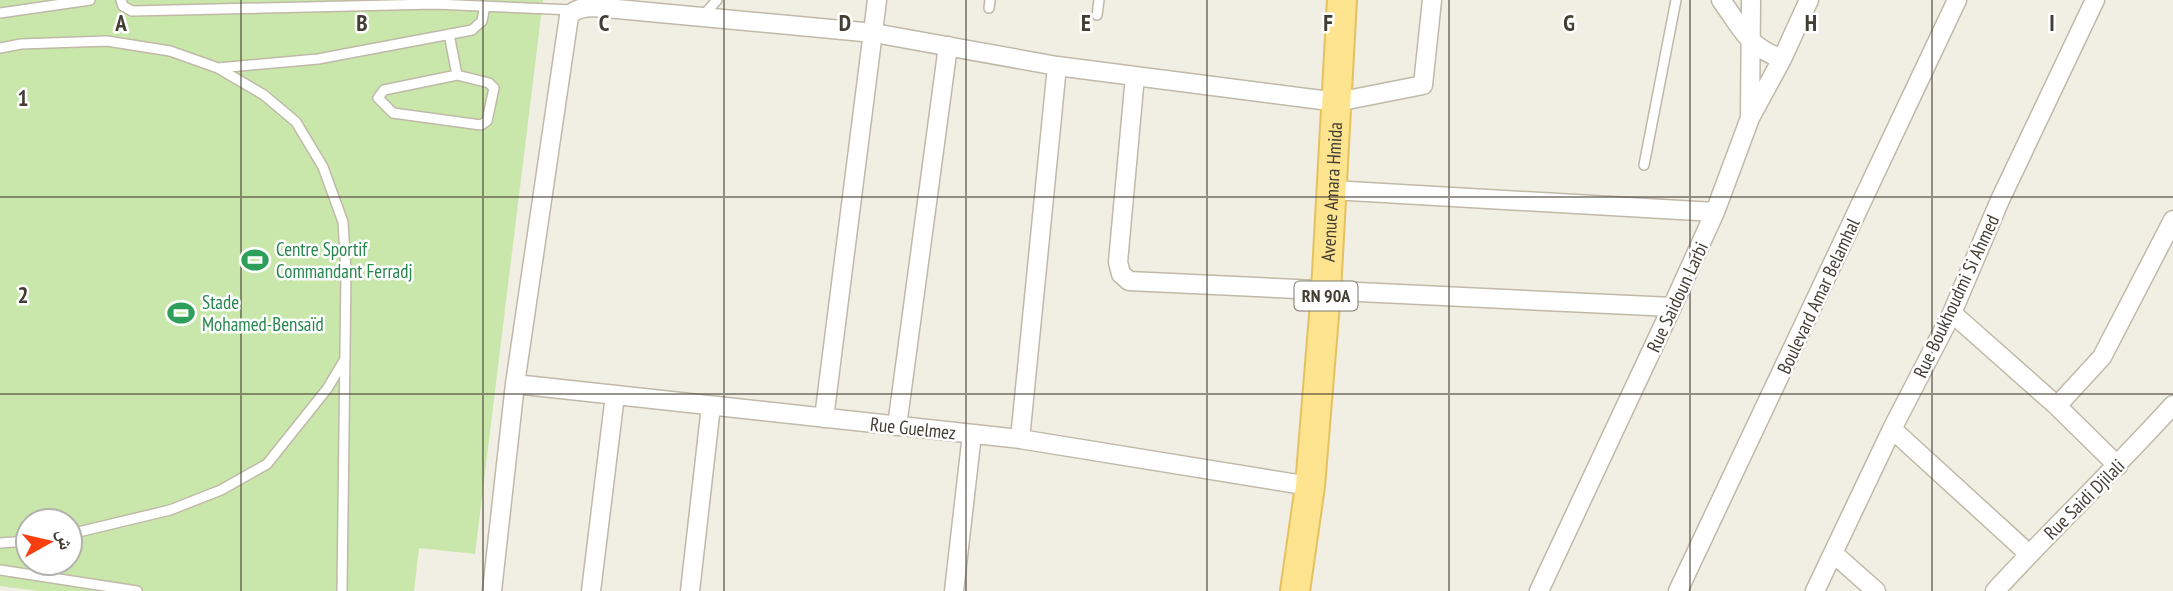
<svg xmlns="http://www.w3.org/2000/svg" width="2173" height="591" font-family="'PT Sans Narrow','Noto Naskh Arabic',sans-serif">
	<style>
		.green { fill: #c9e7aa; fill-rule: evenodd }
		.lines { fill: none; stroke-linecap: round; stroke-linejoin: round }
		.lane-casing { stroke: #c0b9a8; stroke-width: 12 }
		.street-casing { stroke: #c0b9a8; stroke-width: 21 }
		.primary-casing { stroke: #e3c25f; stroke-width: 32 }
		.lane { stroke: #fff; stroke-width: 9 }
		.street { stroke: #fff; stroke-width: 18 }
		.primary { stroke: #fee48f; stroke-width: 28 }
		.grid { fill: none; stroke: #433e33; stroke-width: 2; stroke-opacity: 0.55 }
		.labels { text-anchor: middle; stroke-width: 5; stroke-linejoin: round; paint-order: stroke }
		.shield { fill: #fff; stroke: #7b7870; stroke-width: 2 }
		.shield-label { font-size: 18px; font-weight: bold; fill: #433e33 }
		.street-label { font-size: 19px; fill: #433e33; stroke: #fff }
		.leisure-label { font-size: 19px; fill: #27864d; stroke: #fff; text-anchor: start }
		.grid-label { font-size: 23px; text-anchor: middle; font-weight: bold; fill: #433e33; stroke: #fff; stroke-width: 5; stroke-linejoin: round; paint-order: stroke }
	</style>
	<rect width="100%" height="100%" fill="#f1eee3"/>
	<path class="green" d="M0,0H543L475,554L419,548L414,591H39L0,586ZM28,521H70V563H28Z"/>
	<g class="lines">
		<defs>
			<path id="lane" d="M121,0L123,6L132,11L434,4L573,10
				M989,8L990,0
				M0,13L90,0
				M1097,15L1099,0
				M702,17L717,0
				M449,34L457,75
				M0,48L21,44L107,41L170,51L218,68L264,95L296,122L323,167L343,222L346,271L342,591
				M218,68L318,59L472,30L482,21L485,6
				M457,75L489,83L494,88L487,121L481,125L393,113L378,98L384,90Z
				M1644,165L1676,0
				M70,534L170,510L221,490L267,464L327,389L345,359
				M0,543L28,541
				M0,570L137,591"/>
			<path id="street" d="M1721,0C1742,29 1747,46 1782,59
				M1135,76L1118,262L1121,274L1129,281L1672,307
				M1750,115L1751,0
				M1332,190L1715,212
				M1952,313L2057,406L2118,466
				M515,384L1020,439L1310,486
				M2057,406L2102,357L2173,220
				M824,418L877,0
				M897,426L948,46
				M1892,429L2029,554
				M1020,439L1057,66
				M1833,553L1876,591
				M492,591L515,384L569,16C580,3 601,8 617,9L874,33L1057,66L1337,102L1423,85L1432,0
				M591,591L615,395
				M690,591L711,406
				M954,591L972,434
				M1539,591L1672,307L1715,212L1750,118L1782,59L1809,0
				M1678,591L1957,0
				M1815,591L1892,429L1952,313L2000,200L2095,0
				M1995,591C2053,528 2115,469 2173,405"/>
			<g id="primary">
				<path id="s1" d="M1295,591L1310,486L1326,291L1342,0"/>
			</g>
		</defs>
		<use href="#lane" class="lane-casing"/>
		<use href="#street" class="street-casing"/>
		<use href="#primary" class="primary-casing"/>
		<use href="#lane" class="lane"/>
		<use href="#street" class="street"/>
		<use href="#primary" class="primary"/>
	</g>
	<path class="grid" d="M241,0V591M483,0V591M724,0V591M966,0V591M1207,0V591M1449,0V591M1690,0V591M1932,0V591M0,197H2173M0,394H2173"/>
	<defs>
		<symbol id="stadium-bare" viewBox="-9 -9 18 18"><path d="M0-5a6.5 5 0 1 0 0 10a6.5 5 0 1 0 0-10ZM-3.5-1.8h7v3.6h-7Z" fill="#2e9e5b" stroke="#fff" stroke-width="2.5" paint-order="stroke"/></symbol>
	</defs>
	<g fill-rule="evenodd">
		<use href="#stadium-bare" x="236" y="241" width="38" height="38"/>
		<use href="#stadium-bare" x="162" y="294" width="38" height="38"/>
	</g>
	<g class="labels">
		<rect class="shield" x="1294.5" y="281.5" width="63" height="29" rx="5"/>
		<g class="shield-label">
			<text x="1326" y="302">RN 90A</text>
		</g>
		<g class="street-label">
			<text dy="7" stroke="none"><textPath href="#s1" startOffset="401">Avenue Amara Hmida</textPath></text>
			<text transform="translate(1818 296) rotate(-65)" y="7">Boulevard Amar Belamhal</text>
			<text transform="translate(1956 296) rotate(-65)" y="7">Rue Boukhoudmi Si Ahmed</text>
			<text transform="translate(1677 297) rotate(-65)" y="7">Rue Saidoun Larbi</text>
			<text transform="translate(913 428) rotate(6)" y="7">Rue Guelmez</text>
			<text transform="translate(2084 499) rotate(-45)" y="7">Rue Saidi Djilali</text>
		</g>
		<g class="leisure-label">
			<text x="276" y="256">Centre Sportif<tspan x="276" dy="22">Commandant Ferradj</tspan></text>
			<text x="202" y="309">Stade<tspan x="202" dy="22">Mohamed-Bensaïd</tspan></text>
		</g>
	</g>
	<g class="grid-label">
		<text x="121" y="31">A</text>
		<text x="362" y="31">B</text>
		<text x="604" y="31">C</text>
		<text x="845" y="31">D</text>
		<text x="1086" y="31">E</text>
		<text x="1328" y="31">F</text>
		<text x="1569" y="31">G</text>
		<text x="1811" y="31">H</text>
		<text x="2052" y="31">I</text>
		<text x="23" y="106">1</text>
		<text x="23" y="303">2</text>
	</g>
	<g transform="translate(49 542) rotate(82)"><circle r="33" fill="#ffffff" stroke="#b4b2ad" stroke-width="2"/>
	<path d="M0-5L12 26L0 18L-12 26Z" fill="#fb3e10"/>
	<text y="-10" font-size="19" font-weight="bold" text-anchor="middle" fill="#433e33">ش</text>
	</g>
</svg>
